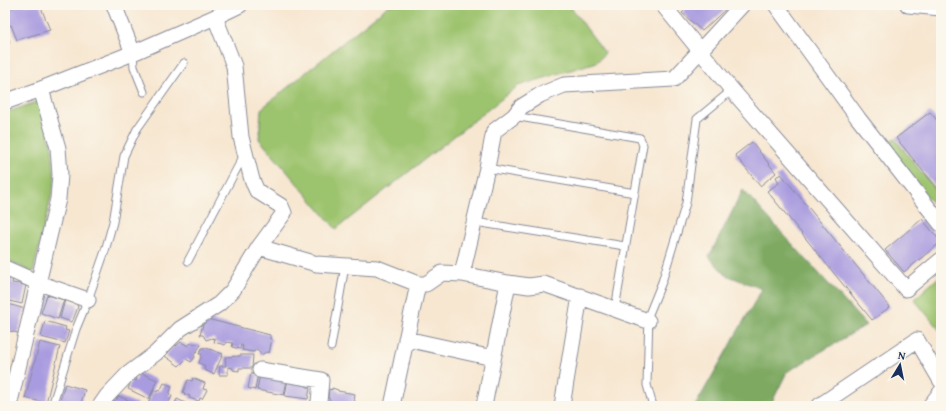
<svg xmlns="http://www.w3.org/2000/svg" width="946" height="411" font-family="'Gentium Book Plus',serif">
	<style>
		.green { fill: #9cc36d; stroke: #5c7966 }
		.forest { fill: #7da960; stroke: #4c6c5f }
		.building { fill: #a99bdf }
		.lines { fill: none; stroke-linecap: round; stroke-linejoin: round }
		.lane-casing { stroke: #898b98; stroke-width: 9 }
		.street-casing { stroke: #898b98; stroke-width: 17 }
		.lane { stroke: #fff; stroke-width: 7 }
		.street { stroke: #fff; stroke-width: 15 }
	</style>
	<rect width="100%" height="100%" fill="#fbf7ec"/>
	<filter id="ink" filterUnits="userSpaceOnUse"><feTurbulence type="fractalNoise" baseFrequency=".025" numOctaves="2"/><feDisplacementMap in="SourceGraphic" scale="8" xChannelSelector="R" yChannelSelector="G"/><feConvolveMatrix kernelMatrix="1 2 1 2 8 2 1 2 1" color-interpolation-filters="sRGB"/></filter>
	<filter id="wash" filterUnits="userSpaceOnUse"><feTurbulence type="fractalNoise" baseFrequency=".012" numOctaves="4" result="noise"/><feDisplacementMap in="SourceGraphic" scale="16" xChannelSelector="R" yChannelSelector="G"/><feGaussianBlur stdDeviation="0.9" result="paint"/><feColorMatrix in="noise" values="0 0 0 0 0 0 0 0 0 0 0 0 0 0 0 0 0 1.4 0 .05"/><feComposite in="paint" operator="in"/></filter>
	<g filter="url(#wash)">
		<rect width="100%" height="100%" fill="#f7e7d1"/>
		<path class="green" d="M389,5H569L605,53L597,62L518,86L336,229L259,139L261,109Z
			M39,101L52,148L55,181L33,273L5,259V113Z
			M894,138L941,196V214L886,145Z
			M941,275V332L914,299Z"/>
		<path class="forest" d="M743,190L866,325L787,372L770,406H695L762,289L726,275L709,257Z"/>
		<g id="blocks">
			<path class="building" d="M20,5H40L50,30L17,40L11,25L5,27V10Z
				M690,5H730L702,31L682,13Z
				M5,29L10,43L5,45Z
				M930,112L941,125V193L896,138Z
				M752,142L776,173L760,186L735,155Z
				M781,174L890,307L872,320L767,191L779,183L776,177Z
				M922,219L941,242L904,272L885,250Z
				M5,277L13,278L12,283L26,285L22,304L5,300Z
				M47,295L64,300L58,319L41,313Z
				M65,300L78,304L77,306L78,307L73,320H72L71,322L60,318Z
				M5,303L25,309L18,333L5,330Z
				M207,319L270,335V339H272L269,353L266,352L261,355L258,350L256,349L254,352L242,350L243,346L241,345L240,349L232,347L233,343L227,342L225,345L214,342L215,339L212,338L206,340L203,335H200L204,321H206Z
				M45,321L66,327L65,330L69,331L65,343L41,337Z
				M40,342L60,347L46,403L25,398Z
				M181,342L188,346L191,343L201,345L194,355L195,357L191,362L186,359L179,366L165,356L175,345L176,346Z
				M202,348H206L223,354L214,374L204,370L205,366L199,363L202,354H199Z
				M240,355H253L252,368H239V371L233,370V368L228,367V375H219L220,366H226L225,357L240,356Z
				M141,373L157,380L149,399L128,389L132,379L136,381L138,374Z
				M251,374H258L255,390L248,388Z
				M260,374L287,380L284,395L257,390Z
				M193,378L205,383L203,389L207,390L202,399L200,398L199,401L189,398L190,396L184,394L185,393L183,392L188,380L192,381Z
				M288,379L307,382L306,386L310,388L308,399L285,396Z
				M164,383L172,386L169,395L172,396L167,406H144L148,404L154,390L157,392L158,390L160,391Z
				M65,384L85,390L80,406H58Z
				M332,388L338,390V391L355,394L354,402H356L355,406H329L330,399L328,398L329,389L332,390Z
				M118,396L138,404L137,406H111L115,398L117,399Z
				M177,399L192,406H174Z"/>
		</g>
	</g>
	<g filter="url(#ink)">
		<use href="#blocks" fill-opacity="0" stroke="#898b98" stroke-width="1"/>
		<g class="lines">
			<defs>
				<path id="lane" d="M133,53L134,67L144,92
					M514,116L640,138L643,145L615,309
					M487,168L635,193
					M475,222L625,246
					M188,261L244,155
					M331,347L345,266
					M52,406L76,329L88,300L105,251L113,222L124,156L137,129L184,63
					M653,406L647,385L649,314L662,282L686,203L697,119L732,90"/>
				<path id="street" d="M663,5L732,90L906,289L941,260
					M776,5L858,118L941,224
					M908,5L941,8
					M133,53L215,17
					M5,102L41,89
					M259,247L317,264L377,268L418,284H426L442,273L462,274L508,283L484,406
					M5,268L39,283L88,300
					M462,274L487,168L494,131L514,116L521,107L540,95L564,85L674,79L742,5
					M508,283L529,286L544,284L648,321
					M406,339L493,358
					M260,370L321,380L319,402L317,406
					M9,406L58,199L60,175L58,148L41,89L133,53L114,5
					M100,406L107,396L128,374L156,353L180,329L219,304L233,290L259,247L284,213L281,206L257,191L252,180L241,137L234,66L215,17L240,5
					M392,406L418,284
					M562,406L580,296
					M819,406L917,340L941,381
					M930,406L941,392"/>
			</defs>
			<use href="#lane" class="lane-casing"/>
			<use href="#street" class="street-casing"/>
			<use href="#lane" class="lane"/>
			<use href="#street" class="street"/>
		</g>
	</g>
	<rect width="946" height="411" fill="none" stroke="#fbf7ec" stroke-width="20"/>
	<g transform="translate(900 365) rotate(10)" stroke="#fbf7ec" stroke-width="3" paint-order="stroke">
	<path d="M0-3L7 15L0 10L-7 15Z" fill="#1b2f5e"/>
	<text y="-6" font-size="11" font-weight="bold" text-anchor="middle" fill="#1b2f5e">N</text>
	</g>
</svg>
